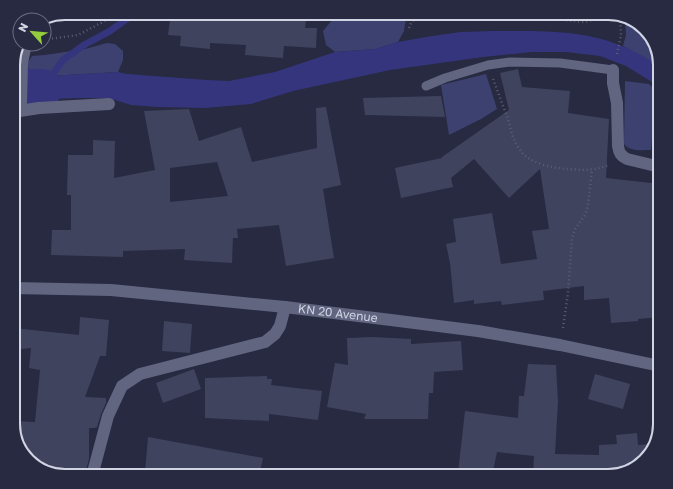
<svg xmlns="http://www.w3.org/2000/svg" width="673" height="489" font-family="'Golos Text',sans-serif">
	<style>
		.green { fill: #3d4170 }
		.water { fill: #35357e }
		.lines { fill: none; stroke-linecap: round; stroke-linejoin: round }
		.stream { stroke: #35357e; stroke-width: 7 }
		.river { stroke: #35357e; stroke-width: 40 }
		.building { fill: #40435d; fill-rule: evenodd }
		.path { stroke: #5b5e72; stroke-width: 2.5; stroke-dasharray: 1 3; stroke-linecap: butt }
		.lane { stroke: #626580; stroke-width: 9 }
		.street { stroke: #626580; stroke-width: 12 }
		.secondary { stroke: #626580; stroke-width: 12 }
		.labels { text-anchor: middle; stroke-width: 3; stroke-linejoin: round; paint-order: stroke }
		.street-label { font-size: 12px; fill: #d1d4e3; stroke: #272a41 }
		.rim { fill: none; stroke: #d1d4e3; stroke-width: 2 }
	</style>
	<rect width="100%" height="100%" fill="#272a41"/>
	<path class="green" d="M365,13H402L406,18L404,31L398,42L375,49L335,52L326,45L323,31L332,20L351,21Z
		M625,19L640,24L655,42L658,56L650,61L623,46L626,35Z
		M107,43L115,44L123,51V60L118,72L50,76H34L30,74L27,64L32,56L45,55L85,49Z
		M486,74L497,109L481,119L449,135L441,85Z
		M625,81L649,84L658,93L655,101L651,150C641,150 631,152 624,144Z"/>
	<path class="water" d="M494,31C536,31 582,29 622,46C635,51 648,59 660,66V87L626,66L600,56L566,52H532L483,57L390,70L293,91L251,104L205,108L157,107L131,105L115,100L106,98H81L42,99V89L50,76L118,72L127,74L207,80L229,81L275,72L335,52L375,49L398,42L432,36L461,32Z"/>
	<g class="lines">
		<path class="stream" d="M42,89L63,60L84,45L110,31L135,13"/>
		<path class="river" d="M13,89H42"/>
	</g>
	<path class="building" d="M171,13H307L305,28H317L316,48L284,46L283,58L245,55L246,45L210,43V49L180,46L181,36L168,35Z
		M518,69L522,87L570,91L568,113L609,119L606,178L660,184V317L638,319V321L611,323L609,298L584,300V286L543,291L544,300L502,305L501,301L474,304V300L454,303L450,263L446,244L456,242L453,219L492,213L501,264L537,259L532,231L549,229L540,169L509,198L474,159L451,178L453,187L401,198L395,168L442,158V157L509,110L500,73Z
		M441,96L445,117L365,115L363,98Z
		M326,107L341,185L323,189L334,258L286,266L279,225L237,229L238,238H233L232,263L184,260L185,249L123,251V257L51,255L52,230H71V195H67L68,155H93V140L115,141L114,178L155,170L144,111L189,109L199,141L241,127L252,162L317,148L316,108ZM217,162L228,196L170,202V168Z
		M80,317L109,320L106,356H100L85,397L106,398V403L101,414L97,427L94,428H89V459L85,474H60L33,465L13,427V421L35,422L40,370L29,368L31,348L13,350V328L79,335Z
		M164,321L192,324L190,353L162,351Z
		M373,337L411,339V344L461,341L463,370L434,372L433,393H429L428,419H364L366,414L327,407L335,363L348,365L347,338Z
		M528,364L556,365L558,402L555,454L599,455V445L617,444L616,435L637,433L638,445L653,444L649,456L631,471L608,476H533L534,456L497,452L492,476H470L458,473L465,411L518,418L519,396H524Z
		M194,369L201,389L163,403L156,383Z
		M595,374L630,384L623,409L588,399Z
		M267,376V379H272L271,385L322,391L318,420L269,414V421L205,418V378Z
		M148,437L263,458L259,476H214L145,472Z"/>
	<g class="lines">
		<path class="path" d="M511,13L516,15L584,22L604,17L611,14
			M409,28L411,23L419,13
			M44,39H49L78,35L120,13
			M617,54L621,35L620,17
			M493,79C498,92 503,106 508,119C511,130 513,141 520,150C528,163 553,168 566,169C581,170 595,171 609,165
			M658,150L659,118L660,114
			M563,328L568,293L572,238L575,229L585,215L588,206L592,169"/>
		<path class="lane" d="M426,86L445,78L488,65L510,62L560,63L613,70"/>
		<path class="street" d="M613,70V83L617,103L618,146C619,153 621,156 627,159L660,167
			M19,111L21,102L22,63L26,44
			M13,112L39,108L109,104
			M92,476L108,416L122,386L140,374L265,342L275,334L280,326L285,307"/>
		<path class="secondary" id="s1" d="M13,288L111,290L285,307L391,320L478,331L560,345L660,366"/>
	</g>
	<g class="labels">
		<g class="street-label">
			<text dy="4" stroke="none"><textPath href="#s1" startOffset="326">KN 20 Avenue</textPath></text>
		</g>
	</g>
	<path d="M0 0H673V489H0ZM65 20H608A45 45 0 0 1 653 65V424A45 45 0 0 1 608 469H65A45 45 0 0 1 20 424V65A45 45 0 0 1 65 20Z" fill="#272a41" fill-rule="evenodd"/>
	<path class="rim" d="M65 20H608A45 45 0 0 1 653 65V424A45 45 0 0 1 608 469H65A45 45 0 0 1 20 424V65A45 45 0 0 1 65 20Z"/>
	<g transform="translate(32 32) rotate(297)"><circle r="19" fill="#272a41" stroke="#6b6e82"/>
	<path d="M0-3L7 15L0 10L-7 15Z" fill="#94cc3c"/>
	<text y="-6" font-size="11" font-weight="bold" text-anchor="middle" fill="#d1d4e3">N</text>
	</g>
</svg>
